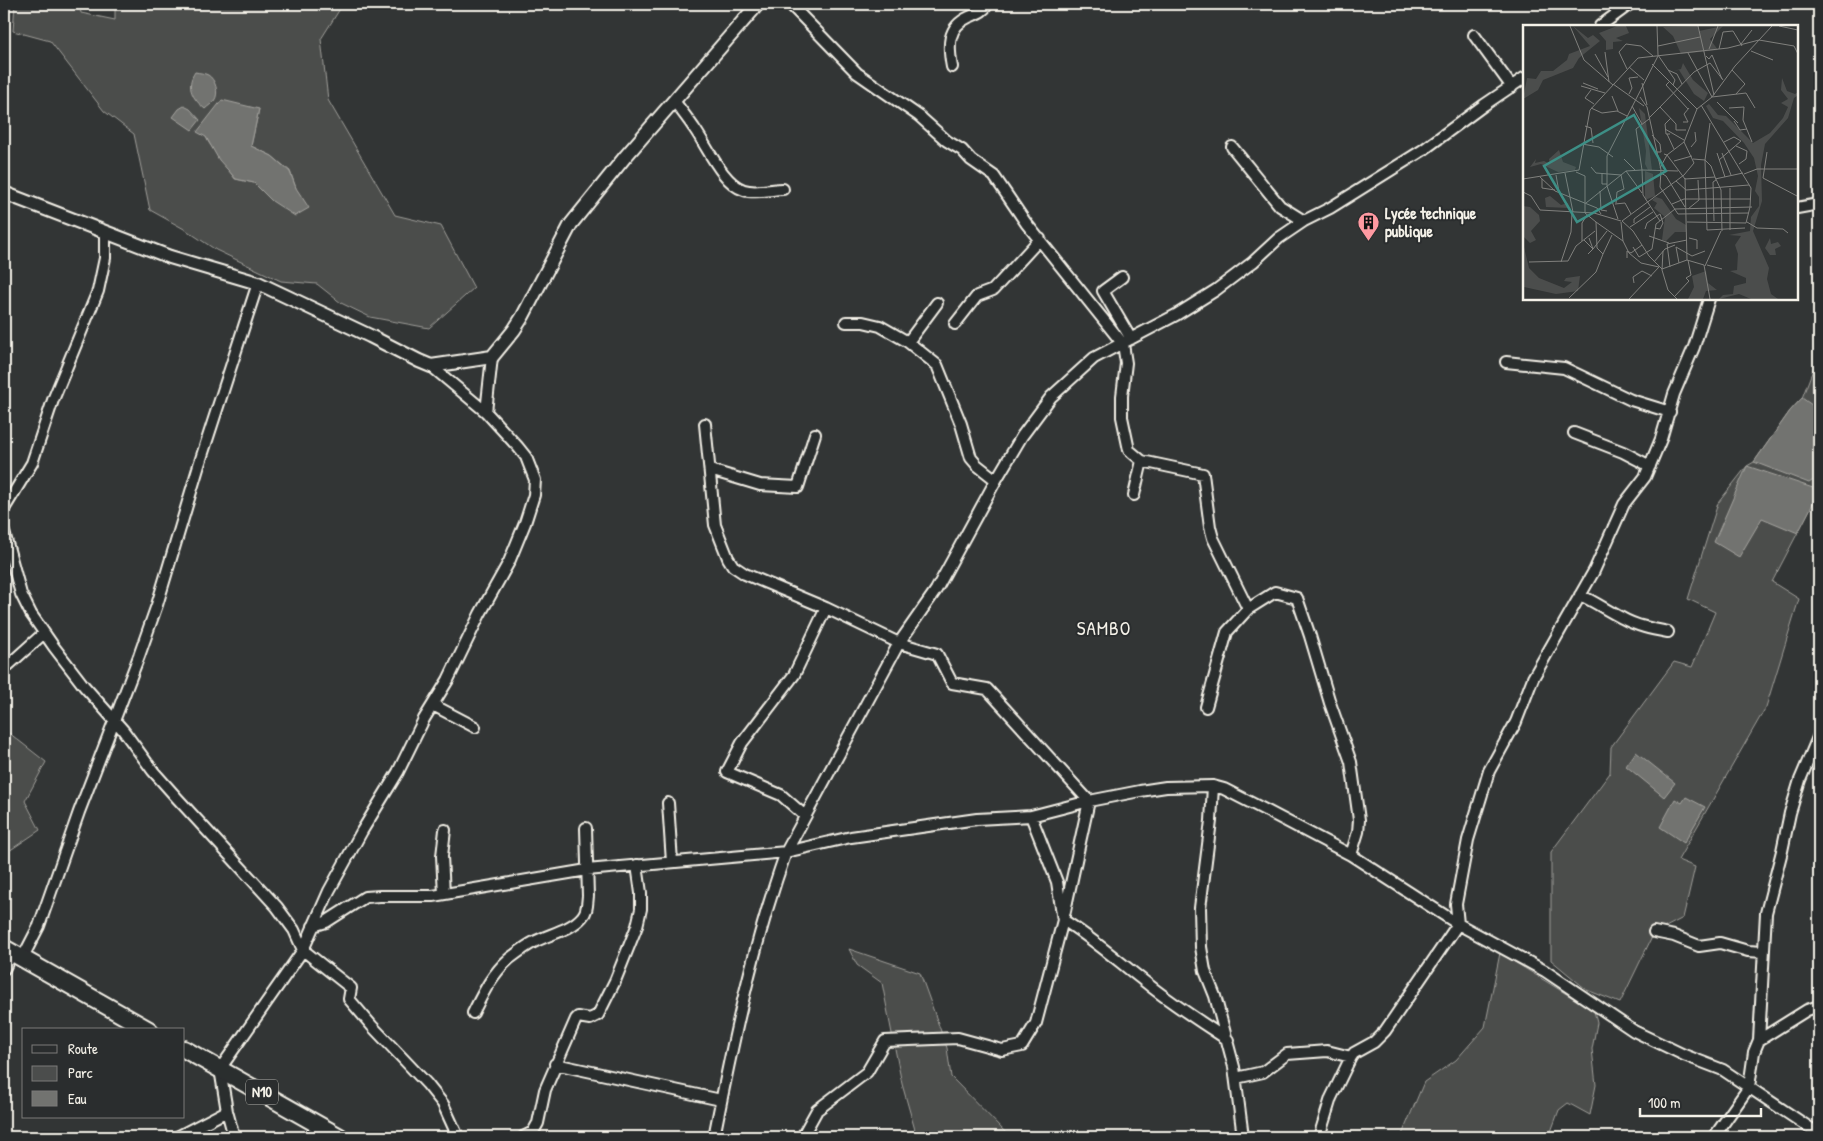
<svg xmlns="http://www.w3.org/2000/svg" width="1823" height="1141" font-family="'Patrick Hand',sans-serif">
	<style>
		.green { fill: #4b4d4c; stroke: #a09f9a; fill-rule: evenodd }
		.water { fill: #727370; stroke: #a6a5a0 }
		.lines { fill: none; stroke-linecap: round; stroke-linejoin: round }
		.minor-casing { stroke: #f4f1e8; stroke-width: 14 }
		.tertiary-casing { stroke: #f4f1e8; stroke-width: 16 }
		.trunk-casing { stroke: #f4f1e8; stroke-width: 20 }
		.minor { stroke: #2a2d2e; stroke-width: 10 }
		.tertiary { stroke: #2a2d2e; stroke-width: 12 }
		.trunk { stroke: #2a2d2e; stroke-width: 16 }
		.labels { text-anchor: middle; stroke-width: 4; stroke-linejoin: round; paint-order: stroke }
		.shield { fill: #2a2d2e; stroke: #b7b6b0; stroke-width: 1 }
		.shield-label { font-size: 15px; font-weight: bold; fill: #f4f1e8 }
		.poi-label { font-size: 16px; font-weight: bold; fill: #f4f1e8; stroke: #2a2d2e; text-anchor: start }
		.quarter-label { font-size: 19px; letter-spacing: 1px; fill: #f4f1e8; stroke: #2a2d2e }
		.inset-road { fill: none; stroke: #80807d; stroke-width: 1 }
		.view { fill: #3d8f86; fill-opacity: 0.15; stroke: #3d8f86; stroke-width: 2.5 }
		.inset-edge { fill: none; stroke: #f4f1e8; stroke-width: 2.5 }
	</style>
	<rect width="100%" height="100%" fill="#323535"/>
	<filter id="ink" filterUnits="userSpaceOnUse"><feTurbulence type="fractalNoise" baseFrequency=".02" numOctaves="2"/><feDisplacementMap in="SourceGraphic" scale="10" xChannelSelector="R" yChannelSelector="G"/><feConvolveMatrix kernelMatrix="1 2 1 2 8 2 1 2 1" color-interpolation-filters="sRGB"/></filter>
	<g filter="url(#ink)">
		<path class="green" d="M15,4H79L81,13L115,20V4H343L321,39L328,100L395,215L441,226L474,288L429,328L370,317L341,303L317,284L281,281L216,250L186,230L150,210L134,134L104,111L50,41L13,31ZM259,109L251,146L272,156L290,171L296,188L272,201L254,183L235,179L209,143L206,137Z
			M1819,354V492L1772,582L1799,599L1766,707L1678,860L1695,867L1683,918L1654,933L1620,1003L1587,990L1551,960V852L1610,773L1611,747L1674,662L1692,667L1715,612L1688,599L1718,503L1747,466L1754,462L1790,411L1802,398Z
			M4,729L46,762L25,801L40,830L9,851L4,850Z
			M849,949L920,973L947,1048L951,1077L1010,1137H917L902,1084L882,983L857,965Z
			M1500,953L1594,1011L1597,1023L1592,1049L1596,1085L1590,1115L1568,1103L1559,1110L1549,1137H1401L1424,1082L1456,1060L1485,1027Z"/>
		<path class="water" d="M195,72C200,73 204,73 208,75C215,79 220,93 214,101C212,104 208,106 205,109C193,99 185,87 195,72Z
			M222,100L259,109L251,146L272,156L290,172L296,188L309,208L295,216L272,201L254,183L236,179L219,160L206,137L197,132Z
			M184,106L190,109L200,120L192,130L173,117L179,109Z
			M1802,398L1819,410V471L1818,477L1809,483L1754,462L1790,411Z
			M1747,466L1819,490V492L1798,533L1762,518L1739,557L1714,542Z
			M1636,752L1675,783L1664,797L1626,766Z
			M1686,797L1705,807L1684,843L1660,827L1675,799L1682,803Z"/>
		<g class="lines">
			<defs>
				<path id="minor" d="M790,4L857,73L919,116L947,141L962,150L971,160L994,176L1026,223L1123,344L1126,363L1122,396V417L1129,450L1142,461
					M1600,26L1630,4
					M1474,35L1512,87
					M952,67C948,46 947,27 969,17C978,13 983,12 988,4
					M674,101C681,110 688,119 694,128C707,146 723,184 744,190C756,194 771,189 783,189
					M1232,147L1280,206L1304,221
					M1797,208L1819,204
					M1122,277L1103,291L1131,339
					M846,322H863L880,326L908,342L937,365L961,424L971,458L977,465L996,480
					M955,324L977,296L993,290L1040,239
					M908,342L937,303
					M1506,362L1564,368L1631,400L1670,412
					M486,412L492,357
					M705,424L715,525L728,558L733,566L745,574L826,608L899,643L937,654L952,683L987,689L1089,801L1063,920L1036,1023L1022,1046L1002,1050L958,1038L885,1041L867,1072L817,1110L802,1137
					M1574,433L1623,452L1650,466
					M710,470L760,485L798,487L815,434
					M1134,495L1142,461L1203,474L1210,527L1213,538L1248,609
					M4,509L32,463L53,400L98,291L105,258V233
					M4,532L21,594L31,614L54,647L84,686L123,730L153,771L177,798L277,907L294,930L303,950L351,988L349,999L372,1026L427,1084L443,1104L458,1137
					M1580,595C1595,602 1608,611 1622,618C1636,626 1652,629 1668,632
					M4,669L44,633
					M433,705L475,727
					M1206,707L1227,632L1248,609L1275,592L1297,598L1310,636L1330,703L1351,762L1359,820L1358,832L1351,855
					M1213,786L1211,821L1200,908L1201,947L1205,971L1215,996L1234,1067L1243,1137
					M668,803L672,862
					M805,816L781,795L727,772L742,743L794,675L826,608
					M1031,816L1057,882L1063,920C1094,939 1120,963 1149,985C1174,1005 1201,1022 1228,1040
					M444,894L442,856L445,830
					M1458,924L1456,904L1468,840L1489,771L1516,722L1533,678L1594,571L1624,504L1645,477L1661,439L1674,394L1694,347L1709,299
					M313,926L326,922L365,897L380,896H433L587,870L786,852L851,837L977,819L1031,816L1089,801L1140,791L1166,787L1213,786L1224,789L1269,812L1351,855L1458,924
					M1654,932L1674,936L1699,946L1720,943L1748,951L1763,952
					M22,959L39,926L79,812L139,656L157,605L199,465L258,283
					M4,969L12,953
					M473,1013C483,993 492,974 509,959C517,953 526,946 534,942C549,934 571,930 582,917C588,911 587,903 588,896L586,828
					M1759,1040L1807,1010L1819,1006
					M555,1064L721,1100
					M1236,1078L1263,1072L1287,1054L1327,1051L1351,1057
					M177,1137L227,1111
					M234,1137L227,1111L220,1069L303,950L329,891L362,831L398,772L424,719L448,680L480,614L509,562L525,523L534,495L535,480L526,457L518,447L486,412L431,366
					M523,1137L533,1132L538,1123L545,1090L576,1019L578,1017L590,1019L598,1015L615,981L637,926L641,909V893L637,865
					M714,1137C733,1041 753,944 786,852L899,643L936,590L996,480L1022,436L1051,397L1094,358L1176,315L1216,290L1253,262L1279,238L1304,221L1330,208L1423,150L1484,105L1524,78
					M1319,1137L1331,1098L1351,1057L1354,1053L1374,1042L1385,1031L1458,924L1545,971L1634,1031L1684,1055L1723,1070L1819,1134
					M1714,1137L1749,1087L1754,1052L1759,1040L1766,913L1782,851L1790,813L1800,780L1819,735"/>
				<path id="tertiary" d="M4,193L170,257L258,283L370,336L419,361L431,366L492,357L514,330L523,316L571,224L625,157L758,4"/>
				<path id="trunk" d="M4,948L149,1030
					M184,1049L340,1137"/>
			</defs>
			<use href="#minor" class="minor-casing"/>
			<use href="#tertiary" class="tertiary-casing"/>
			<use href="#trunk" class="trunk-casing"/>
			<use href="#minor" class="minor"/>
			<use href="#tertiary" class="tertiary"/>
			<use href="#trunk" class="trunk"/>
		</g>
	</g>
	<defs>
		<symbol id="building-pin" viewBox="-11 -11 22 30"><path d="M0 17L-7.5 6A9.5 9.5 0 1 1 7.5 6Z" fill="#ff9aa2" stroke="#2a2d2e"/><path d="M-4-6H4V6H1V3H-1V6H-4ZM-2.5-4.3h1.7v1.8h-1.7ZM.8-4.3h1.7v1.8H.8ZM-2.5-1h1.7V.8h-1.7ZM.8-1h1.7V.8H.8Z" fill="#111"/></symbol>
	</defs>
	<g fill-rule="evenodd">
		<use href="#building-pin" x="1356" y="210" width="25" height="34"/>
	</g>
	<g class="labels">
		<rect class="shield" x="246" y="1079.5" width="32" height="25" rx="4"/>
		<g class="shield-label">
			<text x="262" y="1097">N10</text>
		</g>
		<g class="poi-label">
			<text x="1385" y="219">Lycée technique<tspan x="1385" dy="18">publique</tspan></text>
		</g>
		<g class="quarter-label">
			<text x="1104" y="635">SAMBO</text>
		</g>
	</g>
	<g transform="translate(1523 25)">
		<rect width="275" height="275" fill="#323535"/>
		<path d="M50,1L65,13L70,10L77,16L56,33L50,43L20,55L15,65L0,74L4,53L13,54L18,46H30L44,35L46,29L67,21ZM94,1H103L106,8L93,13L100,16L90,17V24L83,25V16L76,8ZM175,1L176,6L200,1L187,14L195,25L158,29L150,11L140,2ZM160,38L170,55L185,68L181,76L171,69L156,45L150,46L158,44ZM259,53L264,66L272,69L275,67L274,71L271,73L265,93L242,119L238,140L239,176L230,206L246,243L244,254L248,269L255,274H228L216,269L196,274L200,270L210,269L211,261L223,258V253L207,246L214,245L215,229L212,220L218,211L206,210L227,206L228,192L236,181V172L232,166L235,151L231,133L221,118L200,96L190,93L183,81L186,79L195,90L203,91L230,118L247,108L260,93L265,82L258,78L265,74L258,65ZM116,83L122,89L129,145H125L122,139L123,126ZM36,125L40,137L53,142L52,145L35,147L18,139L7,142L13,134L12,138L21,136L27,139L26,134ZM122,146L130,149L132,171L122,175ZM27,171L38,180L45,178L46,183L23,182L22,173ZM133,172L139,174L153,194L163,200V207H152L143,216L139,215L142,192L131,183L134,178L129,175ZM0,181L7,182L16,190L17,196L8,206L13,215L7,218L0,211ZM247,213L248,219L255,217L258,221L252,224L253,230H247L242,223ZM0,218L6,243L16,253L41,263L49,257L41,256L43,253L57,251L55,266L33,269L1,262ZM183,246L185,258L194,265L183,266L180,274H165L171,262L169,251Z" fill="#4b4d4c"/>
		<path class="inset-road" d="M47,1L61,35L90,60M134,1L135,30L152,55L150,60M175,1L191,70M256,1L275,5M218,19L229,5M135,21L177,12M186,24L195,1M196,24L200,7L210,6L219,21M228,26L250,35M82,27L86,57M165,28L189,72L223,68L232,83M72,29L85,52M183,31L186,34L189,30L199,54M129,39L174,84M106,42L121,55M104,44L96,27L103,19L118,21L130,31M145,45L154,49L159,59M209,45L222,59L213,69M147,56L143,60L165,84M60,58L75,64M119,58L124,80M90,59L121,81M58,61L82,68M68,65L62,73L71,79M106,69L109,63L106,53L115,52M89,71L95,86M117,72L124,82L138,145L137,162L155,189L226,188M194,77L215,98M109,81L119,99M68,83L79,88L94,86L104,91M206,83L221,82L220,95L229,117M126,93L137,82M211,96L217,105L224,104M160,97H165L161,89L166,83M153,99L137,82L171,47L187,38L200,55M153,99V105H163M62,101L68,103L70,118M142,104L161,115M144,109L151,124M147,109H143L142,99L148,93M129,110L137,119L138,127H132M161,117L144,130L162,154L192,152L198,165L199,206M59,119L76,122L90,132M213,121L224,126L223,134L216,139M168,122L173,116L172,107M244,127L240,153L274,171M194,128L202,152M199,128L208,150M101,134L112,145M170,134L182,135L187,98M182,135L184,205L222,203M182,135L188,141L192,152M196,135L218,116L211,112L201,117M151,136L169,131M68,142L73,148L98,150L101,164L94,167L93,178M137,143L144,130L141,129M103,146L119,168M42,148L50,187M79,148V159H84M138,148L143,151L162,182M221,149L234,144H275M33,150L36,167M161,150L171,138L161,117L174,84L189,72L212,41L249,1M17,152L32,166L74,183L78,189M162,153L164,235M0,154L56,145L67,85L115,33L205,23L236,15L271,21L275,29M19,154V163L32,165M192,154L220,148M153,156L163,165L226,160M77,166L78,185L84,186M0,167L8,171L17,185L71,188L98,196M63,178L103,146L119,145L113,104L126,94M92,179L102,178L108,189M149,179L161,174H228M165,184L176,175L175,155M95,194L84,161V131L135,31M99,196L110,206L126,231L139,244L164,235L181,240L187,274M99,196L161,150M137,196L120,170L119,145L155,146M191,196L190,157L193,155M73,197L100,216M98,197L100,216L106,228L118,238L136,242M164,197L223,198L227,182L228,163L178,80M224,197L234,203L260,204L265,208M111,198V194L127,182M107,202L130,187M122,204L124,198L137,189L140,198L137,204L132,203M207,205V163M126,211L146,218M166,213L174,215V224M61,215L70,224L84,206M59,216V198L64,190M110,222L116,232L129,224L133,199L152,184L229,182M153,222L169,231L182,226M153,222L156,238M140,226L139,245L145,265L154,274M65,229L70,224L66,213M80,229L89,210M104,233V226L108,228L119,220M6,237L45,236L53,221L72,206M38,237L48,207L49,188M131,237L142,224L152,220M184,240L199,244M182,241L198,206M147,242L144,219L164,215M111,258L110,252L119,246L129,251M152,271L166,256L163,253L168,250L165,235M46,273L73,247L80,229L74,223L73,197L62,188V151L53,147M106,274L136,242"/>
		<path class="view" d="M111,90L143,146L54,197L21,141Z"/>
		<rect width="275" height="275" class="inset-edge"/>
	</g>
	<rect width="1823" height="1141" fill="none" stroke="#2a2d2e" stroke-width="20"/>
	<rect x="10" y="10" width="1803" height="1121" fill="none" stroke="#f4f1e8" stroke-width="2" filter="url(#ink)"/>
	<rect x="22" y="1028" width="162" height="90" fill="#2a2d2e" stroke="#7b7b78"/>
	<rect x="32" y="1045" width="25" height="8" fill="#2a2d2e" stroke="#7b7b78"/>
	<text x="68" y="1054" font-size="15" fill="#f4f1e8">Route</text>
	<rect x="32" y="1066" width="25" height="15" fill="#4b4d4c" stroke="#7b7b78"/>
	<text x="68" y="1078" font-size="15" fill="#f4f1e8">Parc</text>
	<rect x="32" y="1091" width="25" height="15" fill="#727370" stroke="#7b7b78"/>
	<text x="68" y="1104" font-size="15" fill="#f4f1e8">Eau</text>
	<path d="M1640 1108v8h121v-8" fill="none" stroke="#f4f1e8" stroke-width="2.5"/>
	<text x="1648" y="1108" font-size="15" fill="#f4f1e8" stroke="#2a2d2e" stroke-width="4" paint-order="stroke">100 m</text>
</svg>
